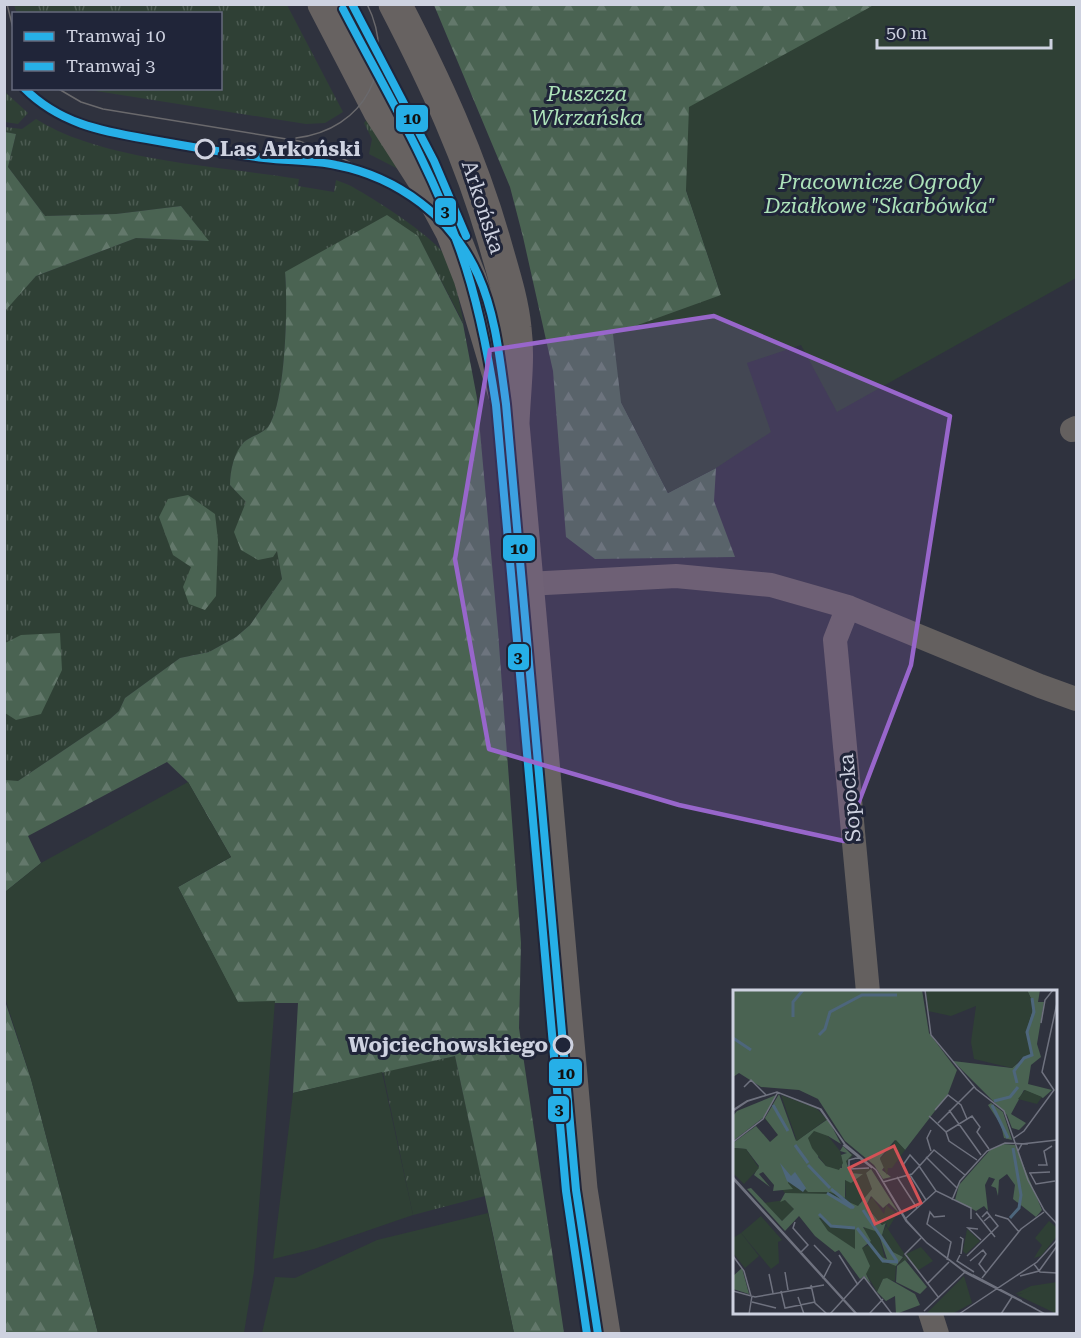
<svg xmlns="http://www.w3.org/2000/svg" width="1081" height="1338" font-family="'Roboto Serif',serif">
	<style>
		.grass { fill: url(#grass-tufts) }
		.forest { fill: url(#forest-firs) }
		.garden { fill: #2f4035 }
		.lines { fill: none; stroke-linecap: round; stroke-linejoin: round }
		.street { stroke: #64605f; stroke-width: 24 }
		.secondary { stroke: #676261; stroke-width: 33 }
		.tram { stroke: #6a696c; stroke-width: 1.5 }
		.tram-1-casing { stroke: #202539; stroke-width: 12 }
		.tram-2-casing { stroke: #202539; stroke-width: 12 }
		.tram-1 { stroke: #26afe7; stroke-width: 8 }
		.tram-2 { stroke: #26afe7; stroke-width: 8 }
		.marked { fill: #9866cb; fill-opacity: 0.2; stroke: #9866cb; stroke-width: 4.5; stroke-linejoin: round }
		.stop-dot { fill: #202539; stroke: #ced2e0; stroke-width: 3 }
		.labels { text-anchor: middle; stroke-width: 6; stroke-linejoin: round; paint-order: stroke }
		.park-label { font-size: 21px; font-style: italic; fill: #ade3ba; stroke: #202539 }
		.stop-label { font-size: 21px; font-weight: bold; fill: #ced2e0; stroke: #202539; text-anchor: start }
		.street-label { font-size: 21px; fill: #ced2e0; stroke: #202539 }
		.inset-river { fill: none; stroke: #4d667c; stroke-width: 3 }
		.inset-road { fill: none; stroke: #6f727f; stroke-width: 1.5 }
		.view { fill: #d45256; fill-opacity: 0.15; stroke: #d45256; stroke-width: 3 }
		.inset-edge { fill: none; stroke: #ced2e0; stroke-width: 3 }
		.line-badge { stroke: #202539; stroke-width: 2 }
		.pale-badge-label { font-size: 16px; text-anchor: middle; font-weight: bold; fill: #111 }
	</style>
	<defs>
		<pattern id="grass-tufts" width="24" height="20" patternUnits="userSpaceOnUse" patternTransform="scale(1.5)"><rect width="24" height="20" fill="#2f4035"/><path d="M3 7l-1-3M5 7V3M7 7l1-3M15 17l-1-3M17 17v-4M19 17l1-3" fill="none" stroke="#4c5b52"/></pattern>
		<pattern id="forest-firs" width="22" height="20" patternUnits="userSpaceOnUse" patternTransform="scale(1.5)"><rect width="22" height="20" fill="#4a6352"/><path d="M5 1l3.5 6h-7zM16 11l3.5 6h-7z" fill="#63786b"/></pattern>
	</defs>
	<rect width="100%" height="100%" fill="#2f323e"/>
	<path class="grass" d="M14,5H287L343,112L325,123L306,124L96,91L87,89L220,88V14H17Z
		M4,91L28,113L18,124L5,122Z
		M372,113L406,173L369,154L372,139L364,123Z
		M36,119C102,161 219,166 299,179L298,186L334,192L336,180L349,185C370,196 440,240 448,260C456,280 459,303 464,324L418,237L285,272C288,303 286,403 268,427C262,434 251,436 244,442C234,453 230,471 230,485L274,531L282,579L250,625L236,637L209,652L180,658L125,698L119,711L110,719L18,781H6L4,311L36,276L136,238L208,241L181,206L116,214L45,216L8,167L16,134L5,132V127L22,129Z
		M455,1056L485,1196L413,1215L383,1072Z"/>
	<path class="forest" d="M434,5H874L858,15L686,190L721,295L621,402L668,493L716,468L714,501L735,557L595,559L566,537L553,371L523,237L510,187Z
		M5,132L16,134L8,167L45,216L116,214L181,206L209,241L136,238L36,276L5,311Z
		M387,215L418,236L463,324L477,398L498,631L521,943L519,1028L564,1333H514L455,1056L293,1093L298,1003H238L178,887L231,857L188,782L167,762L28,836L41,863L5,892V780L18,781L110,719L119,711L125,698L180,658L209,652L236,637L250,625L282,579L277,551L273,557L258,560L241,550L234,532L246,502L230,485C230,471 234,452 244,442C251,436 262,434 268,427C286,403 288,303 285,272Z
		M188,495L215,514L218,540L216,596L205,610L189,604L183,587L191,567L173,555L159,517L168,499Z
		M60,633L62,670L41,714L16,720L5,713V643L21,635Z
		M4,998L31,1079L98,1333H5Z"/>
	<path class="garden" d="M874,5H1076V278L837,412L801,345L747,363L771,432L716,468L668,493L621,402L613,334L721,295L686,190L689,107Z
		M188,782L231,857L178,887L238,1002L275,1001L254,1271L244,1333H98L31,1079L5,998V892L41,863Z
		M382,1072L413,1215L314,1249L273,1259L293,1093Z
		M488,1213L514,1333H262L275,1277L295,1278L377,1240Z"/>
	<g class="lines">
		<path class="street" d="M1072,430L1076,428
			M527,584L676,576L771,585L848,607L1040,686L1076,699
			M848,607L835,640L868,992
			M930,1312L937,1334"/>
		<path class="secondary" d="M324,4L379,110L424,180L452,232L470,278L506,399
			M395,4C435,81 470,157 494,240C502,269 512,298 515,328C519,360 514,393 513,424L581,1189L604,1334"/>
		<path class="tram" d="M7,4L14,32
			M57,88L81,102L103,109L299,141L336,155L386,182
			M296,138C365,130 398,66 367,4"/>
		<defs>
			<path id="tram-1" d="M352,4L434,161L466,236
				M24,88C59,123 100,131 147,139C186,146 225,153 264,158C288,161 313,160 336,165C398,177 453,218 478,275C496,315 500,361 506,404L576,1190L598,1334"/>
			<path id="tram-2" d="M343,9C384,88 431,166 460,250C478,300 488,353 496,405L566,1191L587,1334"/>
		</defs>
		<use href="#tram-1" class="tram-1-casing"/>
		<use href="#tram-2" class="tram-2-casing"/>
		<use href="#tram-1" class="tram-1"/>
		<use href="#tram-2" class="tram-2"/>
	</g>
	<path class="marked" d="M714,316L950,416L911,665L844,841L679,805L489,749L455,559L490,350Z"/>
	<g class="stop-dot">
		<circle cx="205" cy="149" r="9"/>
		<circle cx="563" cy="1045" r="9"/>
	</g>
	<g class="labels">
		<g class="park-label">
			<text x="587" y="101">Puszcza<tspan x="587" dy="24">Wkrzańska</tspan></text>
			<text x="880" y="189">Pracownicze Ogrody<tspan x="880" dy="24">Działkowe "Skarbówka"</tspan></text>
		</g>
		<g class="stop-label">
			<text x="220" y="156">Las Arkoński</text>
			<text x="548" y="1052" text-anchor="end">Wojciechowskiego</text>
		</g>
		<g class="street-label">
			<text transform="translate(483 207) rotate(72)" y="7">Arkońska</text>
			<text transform="translate(850 798) rotate(-95)" y="7">Sopocka</text>
		</g>
	</g>
	<g transform="translate(733 990)">
		<rect width="324" height="324" fill="#2f323e"/>
		<path d="M46,107L57,142L113,207L112,190L122,191L128,183H117L114,177L113,171L119,165L117,162L120,165L114,174L118,181L134,178L140,180L142,182L138,179L133,183L139,199L132,210L127,211L128,258L136,255L130,239L134,236L145,242L153,273L164,276L172,265L175,271L172,270L169,272L164,276H163L162,291L150,289L144,302L134,285L106,259L102,262L82,243L42,190L23,136L36,153L46,144L32,129ZM52,210L61,219L49,231L31,213ZM28,226L49,250L45,252L46,273L38,279L8,243ZM153,236L171,263L170,267L160,262L149,244ZM234,239L247,251L233,264L230,261ZM324,292V300L282,304L298,296Z" fill="#2f4035"/>
		<path d="M0,0H189L196,43L224,80L215,104L172,160L162,150L147,168L152,176L149,180L158,187L150,189L141,175L112,151L85,109L66,100L28,97L6,83L0,87ZM294,0H307L305,12H311L304,54L308,67L298,75L295,94L319,100L310,108L291,100L278,124L293,133L286,140L279,138L274,125L220,71L279,78L298,62L293,42L301,15ZM46,104L63,151L95,129L108,154L95,146L85,167L93,176L109,178L108,165L114,163L107,161L110,156L119,165L113,171L117,183L130,184L118,193L112,190V208L97,202H75L59,186L55,193L60,199L40,201L41,195L30,182L26,184L37,197L21,185L26,176L13,159L0,158V153L23,136L37,152L45,145L32,128ZM43,105L31,127L0,151V126L4,121ZM258,113L270,122L279,150L271,148L268,135L255,115ZM270,154L282,155L309,220L303,227L280,209L282,195L274,184L266,190L265,206L263,198L258,196L262,189L256,187L252,195L255,221L251,216L243,221L222,210L226,195L257,160ZM138,179L166,223L156,213L150,218L138,206L133,216L149,235L153,232L149,245L160,262L170,267L163,276L147,270L148,267L154,269L145,242L130,237L138,251L129,258L137,276L133,284L138,294L131,286L127,289L106,260L102,262L82,246L66,226L52,241L14,199L18,198L49,231L61,219L52,210L47,212L52,203L97,204L125,216L139,199L133,183ZM89,227L98,236L122,238V259L95,241L86,228ZM172,270L194,297L187,304L163,292L164,276ZM9,278L16,304L0,299V286ZM154,288L182,304L187,315L163,324L162,306L153,311L144,302L150,289Z" fill="#4a6352" fill-rule="evenodd"/>
		<path d="M81,141L95,146L107,161L110,173L106,180L93,176L79,158L75,148Z" fill="#2f4035"/>
		<path d="M193,0H294L301,15L293,42L298,66L290,67L279,78L241,69L238,52L243,16L218,26L195,21ZM292,100L309,107L304,114L285,109ZM48,105L83,118L94,129L64,151ZM163,150L172,160L159,178H155L154,185L147,169ZM0,158L13,159L26,178L11,194L0,183ZM139,207L151,224L153,215L164,224L155,239L153,233L149,235L133,216ZM316,231L324,238V246L308,266L301,268L309,255L302,248ZM8,243L26,266L12,278L0,263V248ZM188,257L200,271L184,281L173,264ZM231,286L239,313L219,324H193ZM299,300H324V324L284,305Z" fill="#2f4035"/>
		<path d="M47,173L58,186L62,182L73,198L70,202L54,191Z" fill="#4d667c"/>
		<path class="inset-river" d="M60,27V12L70,0M86,45L92,39L97,22L129,5H164M0,48L18,60M284,93L281,81L291,68L299,65L294,42L301,22L299,8M261,111L277,107L285,97M40,115L55,141M259,115L275,148M62,155L75,173M75,175L97,198M98,199L121,218M94,203L119,218M130,220L164,271M86,224L98,236L122,238M277,228L286,218L288,205L280,158M124,238L150,271L165,272"/>
		<path class="inset-road" d="M192,0L198,45L243,99L271,121L295,190L311,220L324,234M308,33L312,10L320,0M11,97L18,90L33,105M0,120L14,111L44,102L88,119L112,155L143,180L174,231L193,252L230,280L312,324M202,120L215,105L228,115L234,129M216,120L248,165M0,121L15,111L44,102L87,119L112,154L143,180L173,231L194,253L233,283L303,319M196,126L213,142L216,151L244,170M205,133L241,97M213,142L239,126L247,137L244,142L256,159M281,148L291,141L321,100L309,82L324,13M0,152L30,129L45,102M110,155L139,178M198,161L194,148L198,140M285,161L289,154L324,150M127,167L116,170V179L136,178M193,167L224,198M170,175L177,165L187,176M305,175H314L311,161L319,156M186,176L203,201L238,218V229M296,183L317,182M297,183L303,194L322,191M177,185L193,210M0,187L124,324M164,187L184,218M0,189L123,324M150,192L179,184L201,160L232,185M219,210L227,191L254,161L272,153L295,154M243,223L262,247M262,225L275,229L286,242M212,226L201,227L197,222L194,234L218,252L214,270M249,227L254,222L257,226L251,231M172,229L203,201M62,232L60,238L75,255L67,263M245,239L235,238L248,250M227,247L230,249L228,264M188,248L172,264L206,308M81,255L98,273L90,289M106,265L125,295M227,265L224,271L241,282M0,266L11,281L18,306M234,266L265,236L257,226M237,271L250,260L253,264L246,274L253,283M301,274L307,282L324,283M52,282L55,300M36,284L40,303M240,285L289,311M287,286L306,281L324,256M249,288L288,239L311,222M194,294L216,272M78,295L82,313L94,324M0,301L22,307L91,295M48,301L52,318L82,312M65,307L71,324M19,312L43,318M191,321L232,282M16,324L19,306M97,324L131,287L159,324M136,324L150,309M226,324L304,272L324,250M268,324L279,307"/>
		<path class="view" d="M161,156L188,213L142,234L116,178Z"/>
		<rect width="324" height="324" class="inset-edge"/>
	</g>
	<g class="line-badge">
		<rect x="395" y="104" width="34" height="29" rx="6" fill="#26afe7"/>
		<rect x="434" y="197" width="23" height="29" rx="6" fill="#26afe7"/>
		<rect x="502" y="534" width="34" height="28" rx="6" fill="#26afe7"/>
		<rect x="507" y="643" width="23" height="28" rx="6" fill="#26afe7"/>
		<rect x="548" y="1058" width="35" height="29" rx="6" fill="#26afe7"/>
		<rect x="547" y="1095" width="23" height="28" rx="6" fill="#26afe7"/>
	</g>
	<g class="pale-badge-label">
		<text x="412" y="124">10</text>
		<text x="445" y="217">3</text>
		<text x="519" y="554">10</text>
		<text x="518" y="663">3</text>
		<text x="566" y="1079">10</text>
		<text x="559" y="1115">3</text>
	</g>
	<rect width="1081" height="1338" fill="none" stroke="#ced2e0" stroke-width="12"/>
	<rect x="12" y="12" width="210" height="78" fill="#202539" stroke="#666a7c" stroke-width="1.5"/>
	<rect x="24" y="32" width="30" height="9" fill="#26afe7" stroke="#666a7c" stroke-width="1.5"/>
	<text x="66" y="42" font-size="18" fill="#ced2e0">Tramwaj 10</text>
	<rect x="24" y="62" width="30" height="9" fill="#26afe7" stroke="#666a7c" stroke-width="1.5"/>
	<text x="66" y="72" font-size="18" fill="#ced2e0">Tramwaj 3</text>
	<path d="M877 39v9h174v-9" fill="none" stroke="#ced2e0" stroke-width="3"/>
	<text x="886" y="39" font-size="18" fill="#ced2e0" stroke="#202539" stroke-width="4.5" paint-order="stroke">50 m</text>
</svg>
